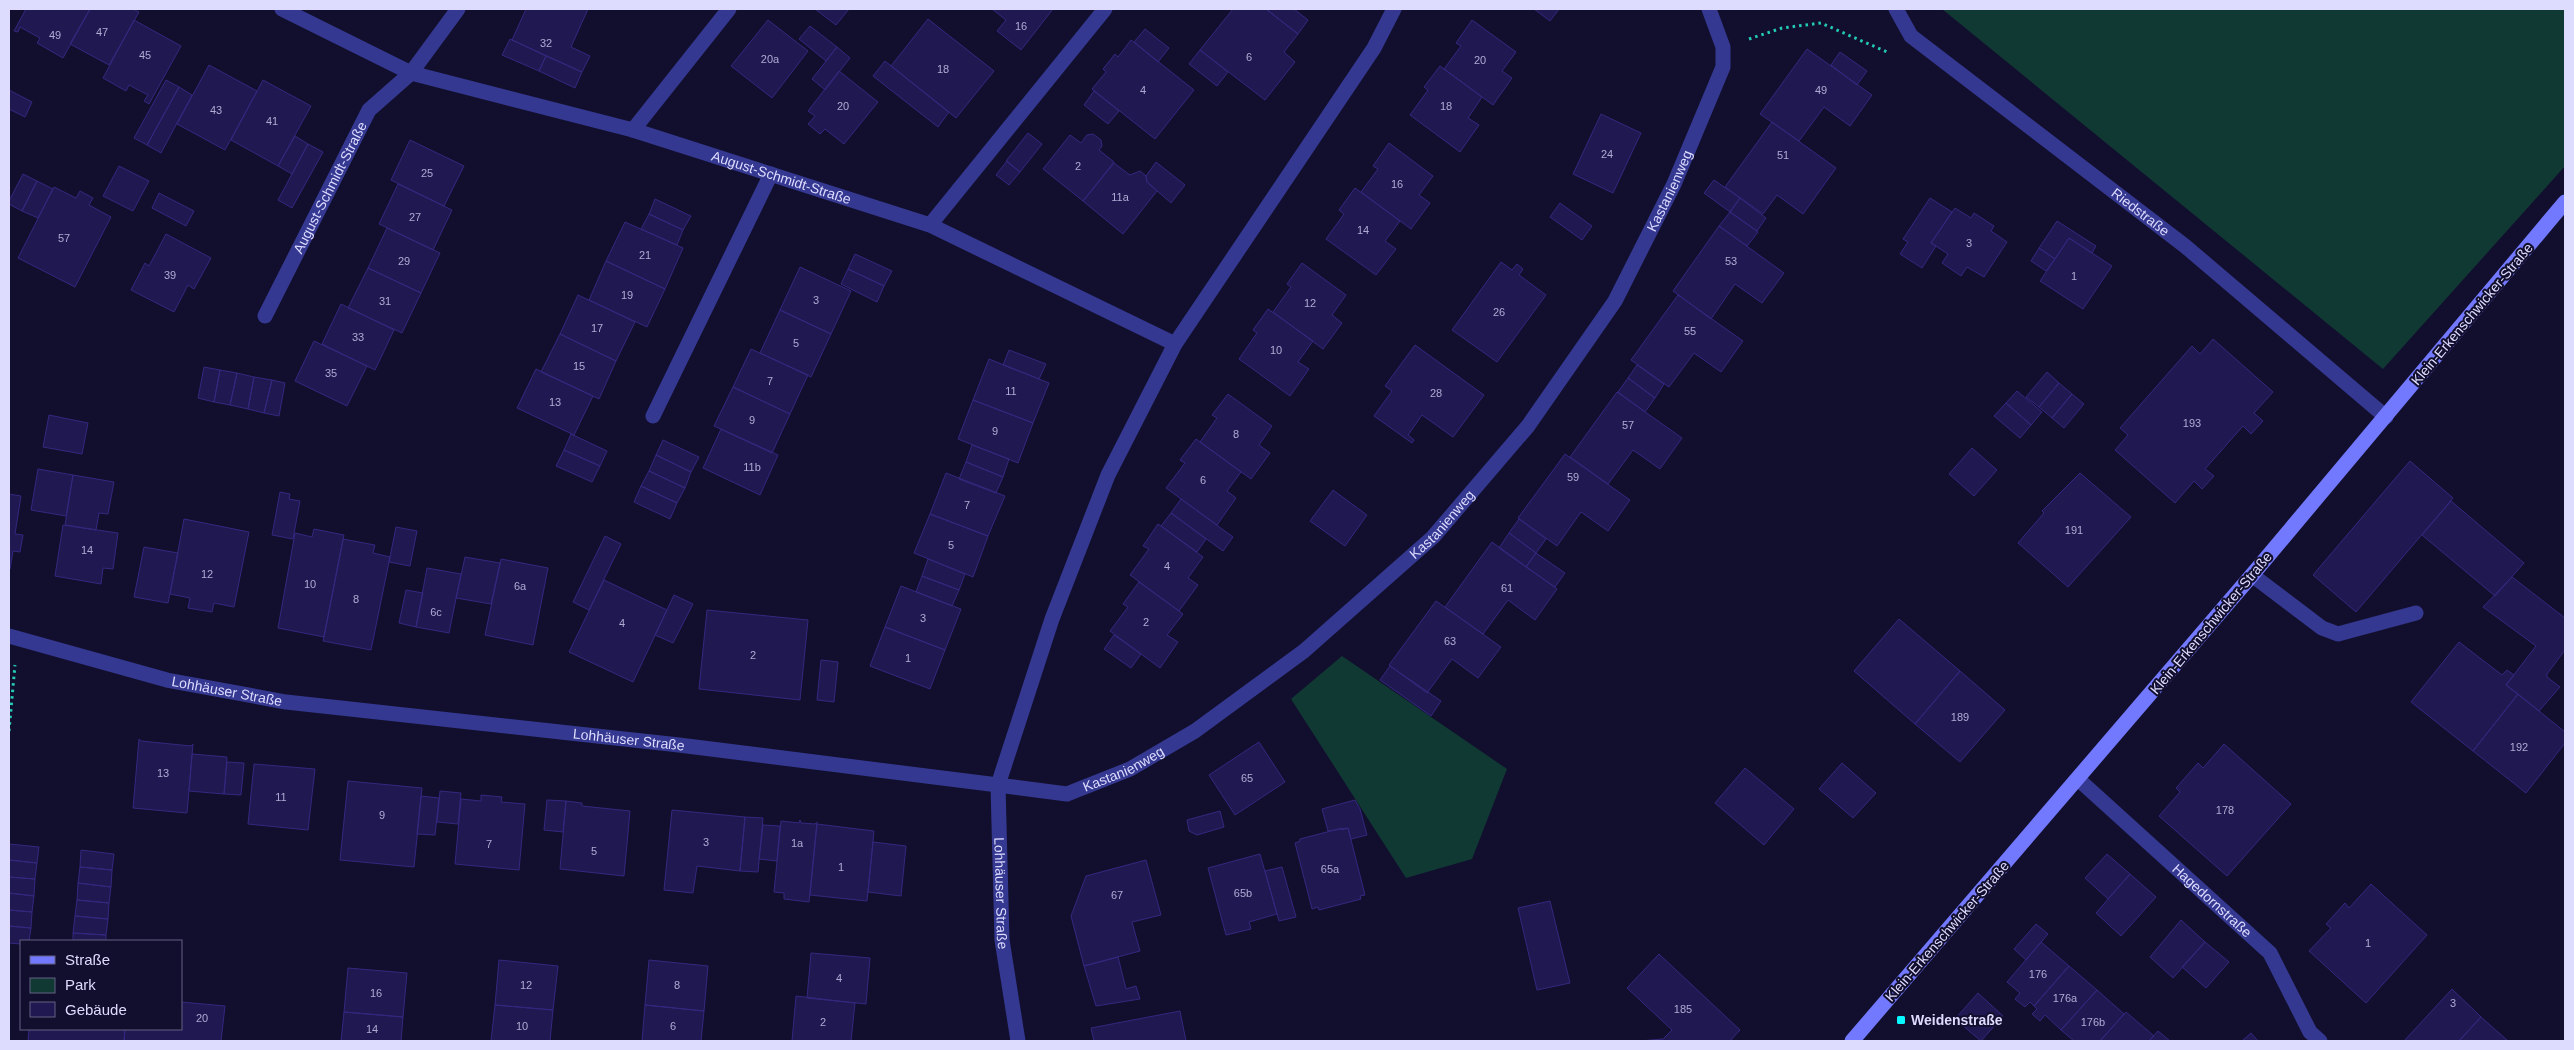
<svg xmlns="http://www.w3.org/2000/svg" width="2574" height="1050" font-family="Helvetica,sans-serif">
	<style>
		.green { fill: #113934 }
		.building { fill: #201951; stroke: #33287f }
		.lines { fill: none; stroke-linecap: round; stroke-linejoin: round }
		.path { stroke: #23cbb5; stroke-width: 3; stroke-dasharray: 2.5 4; stroke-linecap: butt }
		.lane { stroke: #353891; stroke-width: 15 }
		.street { stroke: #353891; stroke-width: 15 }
		.secondary { stroke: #7379ff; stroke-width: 15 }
		.poi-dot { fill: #08f8ff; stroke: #120f2e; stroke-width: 2 }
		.labels { text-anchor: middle; stroke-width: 4; stroke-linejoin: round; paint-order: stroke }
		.number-label { font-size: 11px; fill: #aeabd4 }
		.street-label { font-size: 14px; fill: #dddcff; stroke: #120f2e }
		.poi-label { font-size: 14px; font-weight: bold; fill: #dddcff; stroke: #120f2e; text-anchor: start }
	</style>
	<rect width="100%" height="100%" fill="#120f2e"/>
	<path class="green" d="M1942,9H2565V166L2383,369Z
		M1342,656L1507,769L1472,859L1406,878L1291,699Z"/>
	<path class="building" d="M26,9H90L63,58L37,43L40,38L20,27L18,32L14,31Z
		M90,9H133L139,12L109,65L70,44Z
		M526,9H588L571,47L590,56L582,72L512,40Z
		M815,9H849L836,25Z
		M992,9H1053L1021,50L997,31L1006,20Z
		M1233,9H1266L1298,34L1284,52L1295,62L1265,100L1200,50Z
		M1266,9H1294L1308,20L1298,34Z
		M1534,9H1559L1550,21Z
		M928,19L994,71L956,118L891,66Z
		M134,20L181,46L149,104L144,101L148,95L129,85L126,91L103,78Z
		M768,20L808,51L772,98L731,66Z
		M1472,20L1516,52L1502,71L1512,78L1493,105L1444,69L1461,46L1456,43Z
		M810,26L837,47L826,61L799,39Z
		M1145,29L1169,48L1158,62L1134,42Z
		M510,39L546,56L539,71L502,55Z
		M1131,40L1194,90L1155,139L1092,89L1106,72L1103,69L1115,54L1118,57Z
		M837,47L850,58L825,90L812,79Z
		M1807,49L1872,95L1850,126L1824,107L1799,141L1760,114Z
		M1200,50L1228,72L1217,86L1189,64Z
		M1840,52L1867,71L1857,85L1831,65Z
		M546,56L582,72L575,88L539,71Z
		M885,61L949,112L938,127L873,76Z
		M209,65L257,91L225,150L177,124Z
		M1440,66L1482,97L1468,118L1479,125L1460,152L1410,115L1428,90L1424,87Z
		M839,71L878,102L844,144L825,129L820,134L808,124L815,116L808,111Z
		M166,80L179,87L147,145L134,138Z
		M263,80L311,106L278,166L231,140Z
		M179,87L192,95L161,153L147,145Z
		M9,90L32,102L25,117L9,109Z
		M1094,91L1119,111L1108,124L1084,105Z
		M1601,114L1641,133L1613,193L1573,174Z
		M1772,122L1836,168L1803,214L1777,195L1763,214L1725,187Z
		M1028,133L1042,144L1020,172L1006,161Z
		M1093,134L1101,140L1102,146L1099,150L1114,162L1083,201L1043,169L1070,135L1081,143L1087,135Z
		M295,136L308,144L292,174L278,166Z
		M410,140L464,166L444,206L391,180Z
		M1389,143L1433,176L1419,195L1430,203L1411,229L1361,192L1378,169L1373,166Z
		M308,144L323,152L292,208L278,200Z
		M1007,161L1020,172L1009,185L996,175Z
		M1156,162L1185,185L1171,203L1147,182L1146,176Z
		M1114,163L1130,175L1140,171L1146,176L1147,182L1157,191L1123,234L1083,201Z
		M119,166L149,181L133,211L103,196Z
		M23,174L37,181L22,211L9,204V201Z
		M1714,180L1740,198L1730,212L1704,193Z
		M37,181L53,189L38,218L22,211Z
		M398,184L452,210L433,250L379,224Z
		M54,187L76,198L80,191L93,198L89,205L111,217L75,287L18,258Z
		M1355,188L1400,221L1385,241L1396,249L1376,275L1326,239L1344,214L1339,210Z
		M159,193L194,211L186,226L152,208Z
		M1740,198L1766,218L1757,231L1730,212Z
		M1930,198L1952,212L1931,243L1936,246L1922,268L1900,254L1908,242L1903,239Z
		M655,199L691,216L683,230L649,214Z
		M1560,203L1592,226L1582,240L1550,217Z
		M1955,208L1971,218L1974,213L1994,226L1991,231L2007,242L1984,277L1967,267L1961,276L1942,263L1948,254L1931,243Z
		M1730,212L1758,232L1747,246L1719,226Z
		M649,214L683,230L677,245L641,229Z
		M2057,221L2096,246L2092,253L2069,238L2055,259L2039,248Z
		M625,222L683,248L665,289L606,261Z
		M1719,226L1784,273L1762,303L1735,284L1711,319L1673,291Z
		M387,228L440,253L421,293L368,268Z
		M166,234L211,258L194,289L188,285L174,312L131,290L145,263L149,266Z
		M2069,238L2112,266L2083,309L2040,281Z
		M2039,248L2055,259L2046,271L2031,261Z
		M855,254L892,271L884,286L848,269Z
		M606,261L665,289L647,327L589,300Z
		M1501,262L1512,270L1517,264L1523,269L1519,275L1546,295L1497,362L1452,330Z
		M1302,263L1346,295L1332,315L1342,323L1323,349L1273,312L1291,287L1287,284Z
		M800,267L851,291L831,334L780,310Z
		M368,268L421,293L402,333L348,308Z
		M848,269L884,286L877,302L841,284Z
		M578,295L635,322L616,361L560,334Z
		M1678,295L1743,341L1721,372L1694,353L1669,387L1631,360Z
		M341,304L394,330L375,370L322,344Z
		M1268,309L1313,341L1298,362L1309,369L1290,396L1239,359L1257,333L1253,330Z
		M780,310L831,334L811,377L760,353Z
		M560,334L616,361L599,399L541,372Z
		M2213,339L2273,392L2254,413L2263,421L2251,434L2243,426L2205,469L2214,476L2202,489L2194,481L2175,503L2115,450L2128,435L2120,428L2192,346L2200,354Z
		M314,341L367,366L347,406L295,381Z
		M1415,345L1484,395L1453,437L1422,415L1408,435L1414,440L1412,443L1374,416L1392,391L1385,386Z
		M751,349L808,375L790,414L733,387Z
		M1009,350L1046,364L1039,379L1003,365Z
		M989,359L1049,383L1033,423L973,400Z
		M1637,365L1664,384L1655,398L1628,378Z
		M204,367L220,370L214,402L198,398Z
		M536,369L593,396L574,435L517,408Z
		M220,370L237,373L230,405L214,402Z
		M2047,372L2059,383L2039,407L2026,397Z
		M237,373L254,377L248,409L230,405Z
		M254,377L272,380L264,413L248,409Z
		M1628,378L1655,398L1645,412L1618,392Z
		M272,380L285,383L279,416L264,413Z
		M2059,383L2072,394L2052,418L2039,407Z
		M733,387L790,414L772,453L714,426Z
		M2017,391L2042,412L2031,425L2006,403Z
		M1617,392L1682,438L1660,469L1633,450L1608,484L1570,457Z
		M1228,394L1272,426L1259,445L1270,453L1251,479L1200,442L1217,418L1212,415Z
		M2072,394L2084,404L2064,428L2052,418Z
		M973,400L1033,423L1018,463L958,439Z
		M2006,403L2031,425L2020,438L1994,416Z
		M49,415L88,423L82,454L43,447Z
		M721,429L778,455L760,495L703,468Z
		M571,434L607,451L600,466L564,450Z
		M1196,439L1241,472L1227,491L1236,498L1217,525L1166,488L1185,463L1180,460Z
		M663,440L699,457L691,472L656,455Z
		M972,445L1009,459L1003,477L966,462Z
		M1972,448L1997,470L1974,496L1949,474Z
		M564,450L600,466L592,482L556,466Z
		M1565,454L1630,500L1608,531L1581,512L1557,546L1518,518Z
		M656,455L691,472L685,488L649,471Z
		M2410,461L2453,498L2356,612L2313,575Z
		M966,462L1003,477L996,493L959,479Z
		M38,469L73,475L66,516L31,510Z
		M649,471L685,488L677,503L641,486Z
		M946,473L1005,496L988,536L930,514Z
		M2080,473L2131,517L2068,587L2018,543L2044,513L2042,511Z
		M73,475L114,482L108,514L99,513L96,530L65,525Z
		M641,486L677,503L670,519L634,502Z
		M1333,490L1367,515L1345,546L1310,521Z
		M280,492L290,494L289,499L300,501L293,539L272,535Z
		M9,494L21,496L15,534L23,535L20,552L13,551L10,569Z
		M1181,499L1233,537L1223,551L1171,513Z
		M2451,501L2524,563L2495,596L2422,535Z
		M1171,513L1206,539L1197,552L1161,526Z
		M930,514L988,536L973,577L914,553Z
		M184,519L249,532L234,607L214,603L212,612L188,608L190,598L170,594Z
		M1519,519L1546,539L1536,553L1509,533Z
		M1158,524L1203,557L1188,578L1198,585L1179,611L1130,575L1149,549L1143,546Z
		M63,525L118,533L113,569L103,568L101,584L55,576Z
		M396,527L417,531L410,566L389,562Z
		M314,529L344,535L324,637L278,628L295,533L312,537Z
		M1509,533L1536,553L1526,567L1499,548Z
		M605,536L621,544L589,610L573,602Z
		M343,539L375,545L373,553L390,557L371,650L323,641Z
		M1492,542L1557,589L1535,620L1508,600L1483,634L1445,607Z
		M144,547L178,553L168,603L134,597Z
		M1536,553L1565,573L1555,587L1526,567Z
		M465,557L500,563L491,604L456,598Z
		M501,559L548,568L533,645L485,635Z
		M928,559L965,574L959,590L922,576Z
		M427,568L461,574L449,633L416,627Z
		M922,576L959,590L952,606L916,592Z
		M2512,577L2565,618V650L2547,674V677L2560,687L2539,711L2506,685L2536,646L2483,607Z
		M604,580L667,610L633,682L569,652Z
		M1139,582L1183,614L1167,635L1178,642L1160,668L1110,631L1128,607L1123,604Z
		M901,586L961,609L945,650L885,627Z
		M406,590L423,593L416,627L399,623Z
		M674,595L693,604L673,643L655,635Z
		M1436,601L1501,647L1478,678L1452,659L1427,693L1389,665Z
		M707,610L808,620L800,700L699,689Z
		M1899,619L1960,671L1915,724L1854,671Z
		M885,627L945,650L930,689L870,666Z
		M1114,635L1141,654L1131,668L1104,649Z
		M2459,642L2502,675L2507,670L2514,675L2506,685L2518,694L2473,751L2411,702Z
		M821,660L838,662L834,702L817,700Z
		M1390,666L1441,701L1431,716L1380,680Z
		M1960,671L2005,710L1960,762L1915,724Z
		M2518,694L2565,732V743L2526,793L2473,751Z
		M139,739L141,741L191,746L193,744L187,813L133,808Z
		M1259,742L1285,782L1235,815L1209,775Z
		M2224,744L2291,804L2227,876L2159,816L2180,792L2176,788L2198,763L2203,768Z
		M192,754L227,757L224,794L189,791Z
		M227,762L244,763L241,795L224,794Z
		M1842,763L1876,793L1853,818L1819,789Z
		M254,764L315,769L308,830L248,824Z
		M1745,768L1794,809L1764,845L1715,803Z
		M348,781L422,788L414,867L340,860Z
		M440,791L461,793L458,824L437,822Z
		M481,795L502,797L501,802L525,804L519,870L455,864L461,799L481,801Z
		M421,796L439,798L435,835L417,834Z
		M547,800L566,801L563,832L544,830Z
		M1355,800L1360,809L1367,835L1351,839L1348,828L1328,831L1322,809Z
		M566,801L582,803V806L630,811L624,876L560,869Z
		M672,810L745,817L740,871L697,866L693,893L664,890Z
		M1220,811L1224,827L1197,835L1189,831L1187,820Z
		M745,817L763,818L758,872L740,871Z
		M800,820L801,823L815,824L817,822L809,902L784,899V893L774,892L781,821L799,823Z
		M817,824L874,831L867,901L810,895Z
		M763,825L780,826L777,861L759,859Z
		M1342,828V830L1348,828L1365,895L1360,896L1361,899L1319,910L1318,907L1312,909L1295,843L1300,841V839Z
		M873,842L906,846L901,896L868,892Z
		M9,844L39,847L37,863L9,860Z
		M81,850L114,854L112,870L80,867Z
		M1260,854L1277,914L1249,922L1251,929L1226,935L1208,868Z
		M2107,854L2130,874L2108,899L2085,878Z
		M9,860L37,863L35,879L9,877Z
		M1146,860L1161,915L1132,922L1140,951L1084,966L1071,916L1086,876Z
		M80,867L112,870L111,887L78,883Z
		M1282,867L1296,917L1279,921L1265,871Z
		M2130,874L2156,897L2121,936L2096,913Z
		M9,877L35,879L34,896L9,893Z
		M78,883L111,887L109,903L77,900Z
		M2371,884L2427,935L2366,1003L2309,951L2331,928L2326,924L2345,903L2349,908Z
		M9,893L34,896L32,912L9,910Z
		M77,900L109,903L108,919L75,916Z
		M1550,901L1570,983L1537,990L1518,908Z
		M9,910L32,912L31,928L9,926Z
		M75,916L108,919L106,935L73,933Z
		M2181,920L2205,942L2173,978L2150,957Z
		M2036,924L2048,934L2026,960L2014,949Z
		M9,926L31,928L29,941H21V944L9,943Z
		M73,933L106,935V941H73Z
		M2041,942L2069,966L2034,1006L2030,1002L2025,1007L2015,999L2020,993L2007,982Z
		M2205,942L2229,962L2206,988L2182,967Z
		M811,953L870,958L866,1004L807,998Z
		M1659,954L1740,1030L1730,1041H1640L1663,1039L1672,1030L1627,988Z
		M1118,957L1126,989L1136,986L1140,999L1096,1006L1084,966Z
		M499,960L558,966L553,1010L495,1005Z
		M649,960L708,966L704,1011L645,1005Z
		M2069,966L2097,990L2061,1030L2045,1015L2040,1021L2032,1014L2037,1009L2034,1006Z
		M348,968L407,973L403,1017L344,1012Z
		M2452,989L2481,1017L2459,1041H2404Z
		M2097,990L2124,1014L2100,1041H2074L2061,1030Z
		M1978,993L2003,1016L1981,1041L1955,1019Z
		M796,996L855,1003L851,1041H792Z
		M181,1002L225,1006L221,1041H124L125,1029H181Z
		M495,1005L553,1010L550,1041H491Z
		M645,1005L704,1011L701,1041H642Z
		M1180,1011L1186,1041H1094L1091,1028Z
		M344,1012L403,1017L401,1041H341Z
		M2126,1012L2154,1036L2149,1041H2100Z
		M2481,1017L2508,1041H2459Z
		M29,1029H125L124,1041H28Z
		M2158,1031L2170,1041H2149Z
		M2251,1033L2258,1041H2242Z"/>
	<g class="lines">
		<path class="path" d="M1749,39L1782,28L1821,23L1887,52
			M9,731L15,665"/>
		<path class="lane" d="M653,416L771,174
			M2252,575L2322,628L2338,634L2416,613"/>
		<g class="street">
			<path id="s1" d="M282,9L411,73L633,130L930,225L1175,344"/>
			<path id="s2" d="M1394,9L1374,48L1175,344L1108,475L1052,619L998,785L1067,794L1130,769L1195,731L1304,651L1433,537L1528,426L1615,301L1674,184L1723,67V47L1709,9"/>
			<path id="s3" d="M1896,9L1911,36L2185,246L2386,417"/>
			<path d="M633,130L729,9"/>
			<path d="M930,225L1105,9"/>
			<path id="s4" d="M265,316L369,110L411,73L458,9"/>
			<path id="s5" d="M9,636L167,680L286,702L679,745L998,785L1002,940L1018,1041"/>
			<path id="s6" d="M2078,779L2270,953L2310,1032L2320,1041"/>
		</g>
		<path class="secondary" d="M1852,1041L2252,575L2565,202"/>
	</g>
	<rect class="poi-dot" x="1896" y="1015" width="10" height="10" rx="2.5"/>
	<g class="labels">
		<g class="number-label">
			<text x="1021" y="30">16</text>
			<text x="102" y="36">47</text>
			<text x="55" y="39">49</text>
			<text x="546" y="47">32</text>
			<text x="145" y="59">45</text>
			<text x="1249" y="61">6</text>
			<text x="770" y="63">20a</text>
			<text x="1480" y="64">20</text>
			<text x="943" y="73">18</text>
			<text x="1143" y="94">4</text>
			<text x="1821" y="94">49</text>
			<text x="843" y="110">20</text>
			<text x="1446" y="110">18</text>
			<text x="216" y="114">43</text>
			<text x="272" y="125">41</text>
			<text x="1607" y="158">24</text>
			<text x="1783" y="159">51</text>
			<text x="1078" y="170">2</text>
			<text x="427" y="177">25</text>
			<text x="1397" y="188">16</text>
			<text x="1120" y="201">11a</text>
			<text x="415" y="221">27</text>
			<text x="1363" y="234">14</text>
			<text x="64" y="242">57</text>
			<text x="1969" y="247">3</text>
			<text x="645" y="259">21</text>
			<text x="404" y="265">29</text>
			<text x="1731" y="265">53</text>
			<text x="170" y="279">39</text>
			<text x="2074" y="280">1</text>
			<text x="627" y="299">19</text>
			<text x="816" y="304">3</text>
			<text x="385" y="305">31</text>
			<text x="1310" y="307">12</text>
			<text x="1499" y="316">26</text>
			<text x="597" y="332">17</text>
			<text x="1690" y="335">55</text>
			<text x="358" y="341">33</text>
			<text x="796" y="347">5</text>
			<text x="1276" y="354">10</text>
			<text x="579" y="370">15</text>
			<text x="331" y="377">35</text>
			<text x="770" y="385">7</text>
			<text x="1011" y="395">11</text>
			<text x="1436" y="397">28</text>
			<text x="555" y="406">13</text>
			<text x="752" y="424">9</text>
			<text x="2192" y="427">193</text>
			<text x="1628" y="429">57</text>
			<text x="995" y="435">9</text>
			<text x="1236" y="438">8</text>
			<text x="752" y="471">11b</text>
			<text x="1573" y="481">59</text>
			<text x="1203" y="484">6</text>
			<text x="967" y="509">7</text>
			<text x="2074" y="534">191</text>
			<text x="951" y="549">5</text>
			<text x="87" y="554">14</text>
			<text x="1167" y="570">4</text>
			<text x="207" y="578">12</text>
			<text x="310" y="588">10</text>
			<text x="520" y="590">6a</text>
			<text x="1507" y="592">61</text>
			<text x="356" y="603">8</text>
			<text x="436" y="616">6c</text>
			<text x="923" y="622">3</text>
			<text x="1146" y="626">2</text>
			<text x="622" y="627">4</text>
			<text x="1450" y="645">63</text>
			<text x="753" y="659">2</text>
			<text x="908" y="662">1</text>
			<text x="1960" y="721">189</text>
			<text x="2519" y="751">192</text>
			<text x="163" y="777">13</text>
			<text x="1247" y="782">65</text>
			<text x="281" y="801">11</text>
			<text x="2225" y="814">178</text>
			<text x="382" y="819">9</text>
			<text x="706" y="846">3</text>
			<text x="797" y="847">1a</text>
			<text x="489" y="848">7</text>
			<text x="594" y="855">5</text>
			<text x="841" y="871">1</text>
			<text x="1330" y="873">65a</text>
			<text x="1243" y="897">65b</text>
			<text x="1117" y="899">67</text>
			<text x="2368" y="947">1</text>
			<text x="2038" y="978">176</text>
			<text x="839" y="982">4</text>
			<text x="526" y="989">12</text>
			<text x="677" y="989">8</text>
			<text x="376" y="997">16</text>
			<text x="2065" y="1002">176a</text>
			<text x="2453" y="1007">3</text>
			<text x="1683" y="1013">185</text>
			<text x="202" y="1022">20</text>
			<text x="823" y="1026">2</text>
			<text x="2093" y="1026">176b</text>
			<text x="522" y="1030">10</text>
			<text x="673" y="1030">6</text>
			<text x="372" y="1033">14</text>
		</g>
		<g class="street-label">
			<text dy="5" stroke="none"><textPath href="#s1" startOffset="529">August-Schmidt-Straße</textPath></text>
			<text dy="5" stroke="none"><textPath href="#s4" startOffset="144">August-Schmidt-Straße</textPath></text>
			<text dy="5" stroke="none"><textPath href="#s2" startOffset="1818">Kastanienweg</textPath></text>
			<text dy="5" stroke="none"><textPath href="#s3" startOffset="320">Riedstraße</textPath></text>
			<text transform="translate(2472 314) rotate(-50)" y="5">Klein-Erkenschwicker-Straße</text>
			<text dy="5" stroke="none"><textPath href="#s2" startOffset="1412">Kastanienweg</textPath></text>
			<text transform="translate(2211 623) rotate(-50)" y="5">Klein-Erkenschwicker-Straße</text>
			<text dy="5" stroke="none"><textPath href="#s5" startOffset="225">Lohhäuser Straße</textPath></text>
			<text dy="5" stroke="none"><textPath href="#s5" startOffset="630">Lohhäuser Straße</textPath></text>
			<text dy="5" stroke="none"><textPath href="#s2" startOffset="1008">Kastanienweg</textPath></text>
			<text dy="5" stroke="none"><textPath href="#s5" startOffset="1110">Lohhäuser Straße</textPath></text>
			<text dy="5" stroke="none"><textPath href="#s6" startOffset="181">Hagedornstraße</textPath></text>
			<text transform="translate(1947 931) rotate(-49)" y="5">Klein-Erkenschwicker-Straße</text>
		</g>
		<g class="poi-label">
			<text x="1911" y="1025">Weidenstraße</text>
		</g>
	</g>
	<rect width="2574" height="1050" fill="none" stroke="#dddcff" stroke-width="20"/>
	<rect x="20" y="940" width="162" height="90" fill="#120f2e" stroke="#636182"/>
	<rect x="30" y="956" width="25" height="8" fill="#7379ff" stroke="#636182"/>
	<text x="65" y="965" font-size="15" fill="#dddcff">Straße</text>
	<rect x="30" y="978" width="25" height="15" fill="#113934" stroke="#636182"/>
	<text x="65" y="990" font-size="15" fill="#dddcff">Park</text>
	<rect x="30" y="1002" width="25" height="15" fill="#201951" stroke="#636182"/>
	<text x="65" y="1015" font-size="15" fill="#dddcff">Gebäude</text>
</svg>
